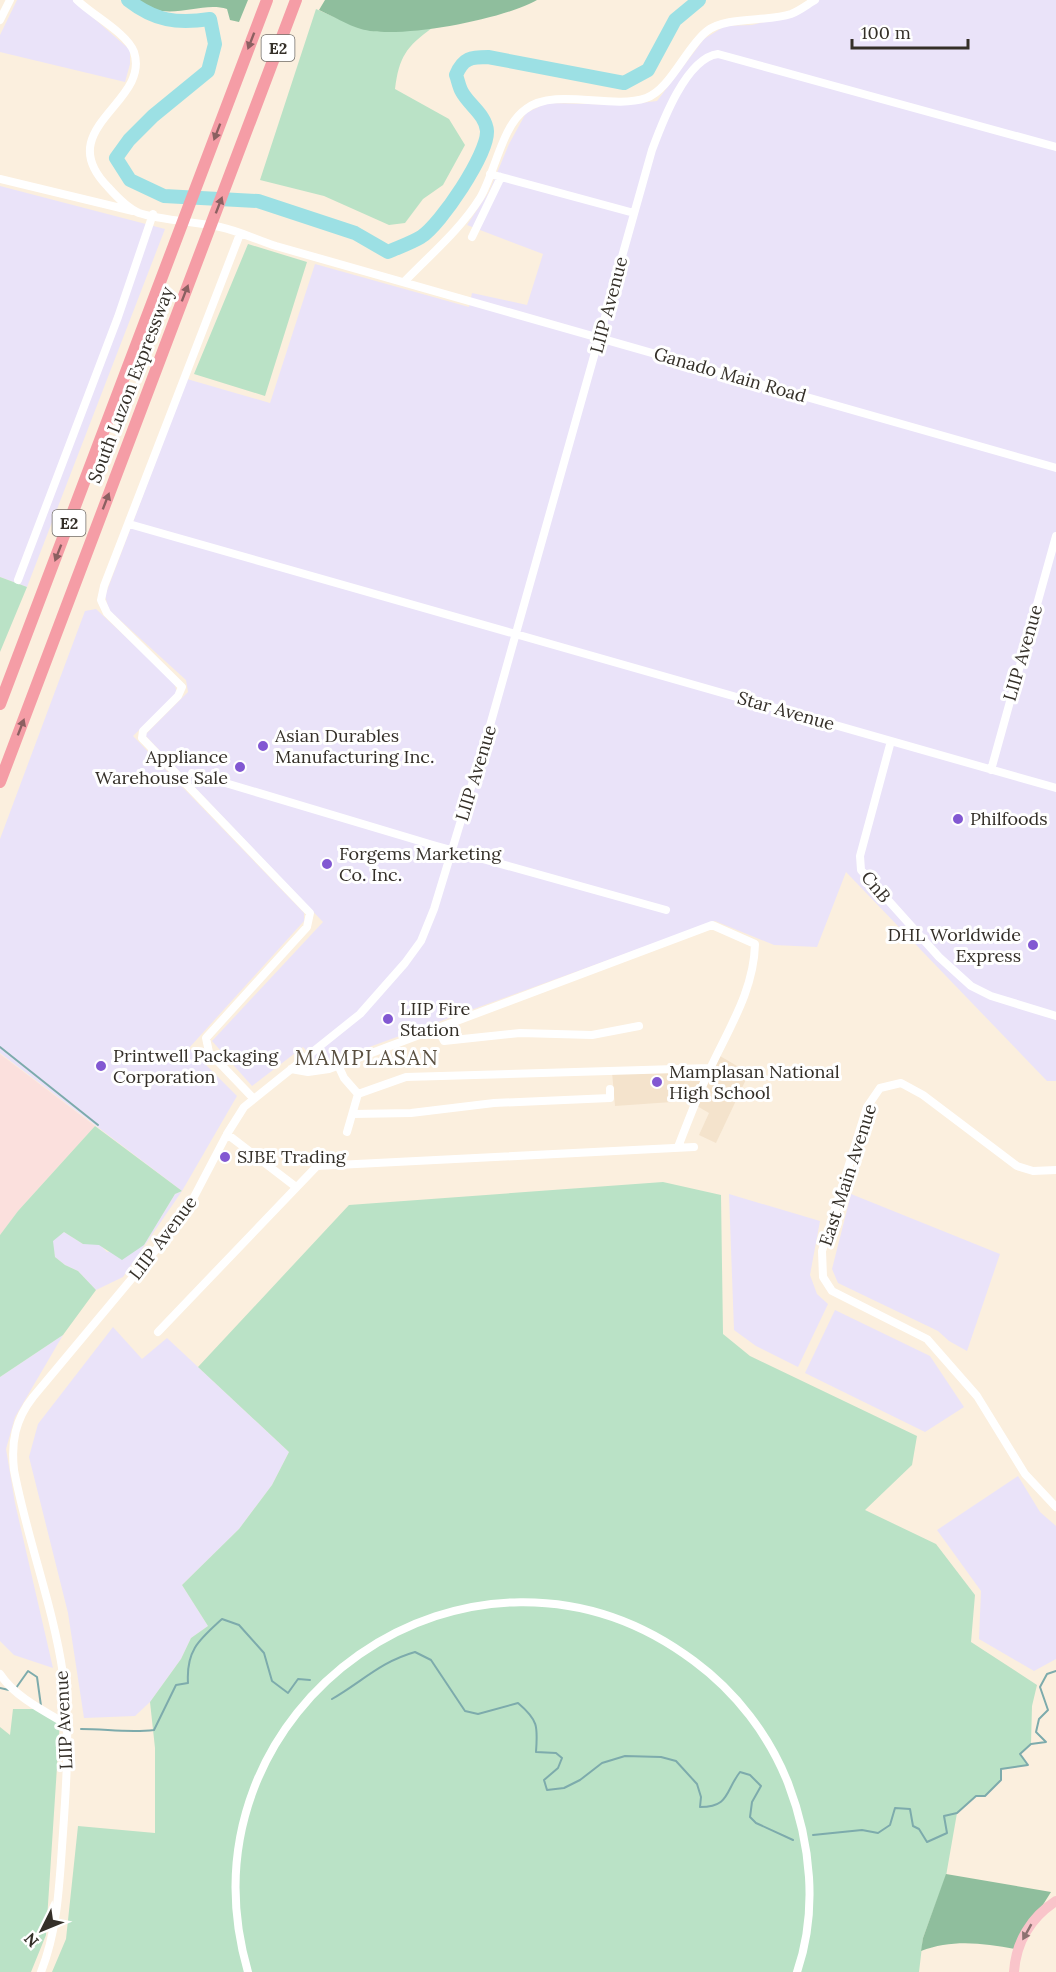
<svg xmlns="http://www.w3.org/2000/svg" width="1056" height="1972" font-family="Lora,serif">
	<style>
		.commercial { fill: #fbe0dd }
		.industrial { fill: #eae3f9 }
		.built { fill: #f4e3cc }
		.green { fill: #bae2c6 }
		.forest { fill: #8fbe9d }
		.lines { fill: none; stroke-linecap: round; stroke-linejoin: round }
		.stream { stroke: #7dabac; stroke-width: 2 }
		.river { stroke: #9ce0e4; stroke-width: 14 }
		.minor { stroke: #fff; stroke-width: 8 }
		.major { stroke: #f9c4ca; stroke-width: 10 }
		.highway { stroke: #f59da6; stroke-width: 12 }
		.oneway { fill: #8b6061 }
		.oneway2 { fill: #8d7271 }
		.poi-dot { fill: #8258d2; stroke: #fff; stroke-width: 2 }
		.labels { text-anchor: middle; stroke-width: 6; stroke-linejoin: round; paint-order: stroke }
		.shield { fill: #fff; stroke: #716d68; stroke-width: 1.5 }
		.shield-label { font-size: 16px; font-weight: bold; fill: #342f28 }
		.street-label { font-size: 18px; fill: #342f28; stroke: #fff }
		.poi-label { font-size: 18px; fill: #342f28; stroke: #fff; text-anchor: start }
		.quarter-label { font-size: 21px; letter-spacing: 1.5px; fill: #594f40; stroke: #fff }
	</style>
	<rect width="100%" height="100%" fill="#fbefde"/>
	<path class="commercial" d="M0,1054L95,1126L18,1211L0,1235Z"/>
	<path class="industrial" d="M17,0H73L130,50V64L125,82L0,52V35Z
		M818,0H1056V1081H1047L846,872L817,947L774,945L715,921L320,1065L303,1047L252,1086L212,1041L323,922L145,735L188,692L186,680L109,610L105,596L187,379L270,403L315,264L469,307L472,293L527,305L543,254L467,225L489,192L509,144L526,113L547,103L625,105L657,101L704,39L725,26L752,25L797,14Z
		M0,186L165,229L27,587L0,577Z
		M96,609L174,682L177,693L133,736L304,913V921L189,1048L237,1096L182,1191L123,1277L96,1290L78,1271L65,1265L55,1257L52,1241L64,1232L83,1244H99L107,1252L144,1245L175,1194L182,1191L0,1053V839L85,611Z
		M729,1194L820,1221L810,1275L817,1294L828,1304L798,1367L756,1346L734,1330Z
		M851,1194L1000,1254L967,1351L949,1341L938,1331L838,1283L832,1269Z
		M835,1310L930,1356L964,1407L925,1432L805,1373Z
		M113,1327L142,1359L167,1338L289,1452L272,1485L239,1529L182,1585L208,1626L191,1638L181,1659L150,1702L135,1716L84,1718L68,1613L29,1457L38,1424Z
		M63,1335L15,1417L6,1449L15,1503L53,1668L14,1655L0,1641V1377Z
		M1018,1476L1040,1512L1056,1526V1659L1034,1671L979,1639L981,1591L937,1530Z"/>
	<path class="built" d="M720,1056L749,1073L716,1143L699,1135L709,1113L697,1106Z
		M706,1070L694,1096L676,1092L672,1102L615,1106L612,1072Z"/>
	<path class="green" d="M316,9L362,29L432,28C406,47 399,57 395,89L449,119L465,145L443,185L423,199L405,223L389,225L324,196L260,180Z
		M248,244L307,262L265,396L194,374Z
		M0,577L27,587L0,652Z
		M95,1126L182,1191L175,1194L144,1245L122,1260L99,1245L83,1244L64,1232L53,1241L55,1257L65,1265L78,1271L96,1290L63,1335L0,1377V1235L18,1211Z
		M663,1182L721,1195L723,1334L750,1356L917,1436L912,1465L865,1510L936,1544L975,1595L971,1642L1037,1685L1032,1706L1031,1744L1020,1754L1028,1765L1001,1769V1780L985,1796H976L957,1813L946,1876L923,1938L919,1972H52L66,1939L78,1826L155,1833V1748L150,1702L181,1659L191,1638L208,1626L182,1585L239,1529L272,1485L289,1452L198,1367L349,1205Z
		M13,1709H34L60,1721L46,1935L31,1972H0V1727L10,1735Z"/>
	<path class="forest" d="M138,0H248L239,22L230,20L227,9C200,0 166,25 138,0Z
		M325,0H537C504,19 398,40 361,29C347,25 333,16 319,10Z
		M946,1874L1051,1892L1015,1949C983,1943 952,1939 921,1951L923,1938Z"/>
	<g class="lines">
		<path class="stream" d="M0,1047L98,1125
			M0,1688L9,1690
			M16,1688L28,1671L37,1677L41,1706
			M332,1699C363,1681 380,1662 415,1652L431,1660L465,1711L478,1714L518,1703C538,1720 538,1726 536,1752L556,1753L562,1758L558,1768L544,1780L547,1790L564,1788L580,1780L602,1763L625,1756L661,1757L676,1761L697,1784L701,1797L700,1807C730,1807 725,1791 740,1772L750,1775L761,1786L752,1802L750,1817L756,1823L793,1840
			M81,1729C106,1729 129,1733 154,1730L176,1685L188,1683C186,1650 199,1640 222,1619L239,1625L264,1653L272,1681L288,1693L298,1679L310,1680
			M813,1835L862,1830L878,1833L890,1825L895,1808L910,1809L913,1826L919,1829L927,1842L947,1833L944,1816L957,1813L976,1796H985L1001,1780V1769L1028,1765L1020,1754L1031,1744L1046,1742L1036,1732L1039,1719L1048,1710L1040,1687L1047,1674L1056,1671"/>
		<path class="river" d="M128,0C155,21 177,24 210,19L215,44L208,71L153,116L129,140L116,158L130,180L164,196L258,201L355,233L388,252C399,247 411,243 421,237C441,224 488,154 487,131C486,115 469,105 462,92C459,87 458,80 456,75C463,58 471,57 488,57L624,83L648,70L675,20L699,0"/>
		<path class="minor" d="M77,0C92,15 127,33 134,52C151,103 50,128 108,187C116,196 127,208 139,213C160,220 197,222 220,227C239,231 257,240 276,246L1056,468
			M0,20L10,0
			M490,174L634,213
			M0,179L133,211
			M240,234L104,586L101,600L107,613L182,687L178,696L143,731L142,738L310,913L307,927L206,1038L209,1052L253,1098
			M472,237L501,177
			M404,282C430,255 460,230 480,198C495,173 502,125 526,109C555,87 611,110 646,98C670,90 687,46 707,31C726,16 767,22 791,14C799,11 808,4 815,0
			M129,524L1056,788
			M18,580L118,317L153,214
			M891,741L860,856L861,870L939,957L971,986L991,996L1056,1016
			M991,770L1056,536
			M192,773L433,845L666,910
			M437,1027L444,1041L520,1033L592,1035L639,1026
			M338,1065L344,1078L358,1094
			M291,1069L308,1072L329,1069L712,925L755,944C754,990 729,1028 710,1069C698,1095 688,1121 678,1147
			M358,1094L406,1077L710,1068
			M353,1114L411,1113L494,1103L610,1098V1089
			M347,1132L358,1094
			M227,1134L296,1187
			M1056,1170L1033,1171L1017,1166L923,1095L901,1083L880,1088L867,1107L822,1251L823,1277L832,1291L927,1339L977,1396L1025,1474L1056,1507
			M158,1332L317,1166L694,1147
			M0,1674C15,1697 44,1711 68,1725
			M41,1972C57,1931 59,1890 62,1847C66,1789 71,1731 63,1674C53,1605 27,1539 14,1470C11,1442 15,1420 33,1397L184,1216L227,1134L244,1107L360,1014L405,963L421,941L434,909L491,722L652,150C662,123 686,58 718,54L1056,147
			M248,1972C171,1706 473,1495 694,1661C736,1692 769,1735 788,1783C811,1843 818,1911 797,1972"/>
		<path class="major" d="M1014,1972C1016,1942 1031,1917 1056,1901"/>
		<path class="highway" d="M0,704L267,0
			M0,782L296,0"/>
	</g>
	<defs><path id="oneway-solid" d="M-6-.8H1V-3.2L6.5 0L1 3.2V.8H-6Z" transform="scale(1.5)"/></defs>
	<g class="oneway">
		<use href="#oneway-solid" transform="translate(251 41) rotate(111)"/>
		<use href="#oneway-solid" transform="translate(217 132) rotate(111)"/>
		<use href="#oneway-solid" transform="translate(219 205) rotate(-69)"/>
		<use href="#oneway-solid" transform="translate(185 293) rotate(-69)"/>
		<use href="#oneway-solid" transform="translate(106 501) rotate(-69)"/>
		<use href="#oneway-solid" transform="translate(58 553) rotate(111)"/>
		<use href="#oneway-solid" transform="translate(21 727) rotate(-69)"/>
	</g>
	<use class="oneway2" href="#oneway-solid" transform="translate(1027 1932) rotate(119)"/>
	<g class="poi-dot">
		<circle cx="263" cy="746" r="6"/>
		<circle cx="240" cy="767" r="6"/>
		<circle cx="958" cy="819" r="6"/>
		<circle cx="327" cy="864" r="6"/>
		<circle cx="1033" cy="945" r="6"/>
		<circle cx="388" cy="1019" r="6"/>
		<circle cx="101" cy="1066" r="6"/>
		<circle cx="657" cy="1082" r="6"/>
		<circle cx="225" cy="1157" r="6"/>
	</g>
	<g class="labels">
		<g class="shield">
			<rect x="261.5" y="35" width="33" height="26" rx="4.5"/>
			<rect x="52.5" y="510" width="33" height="26" rx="4.5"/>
		</g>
		<g class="shield-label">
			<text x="278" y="54">E2</text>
			<text x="69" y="529">E2</text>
		</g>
		<g class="street-label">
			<text transform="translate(609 305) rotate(-75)" y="6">LIIP Avenue</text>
			<text transform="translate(730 375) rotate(16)" y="6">Ganado Main Road</text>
			<text transform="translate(131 385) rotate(-69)" y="6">South Luzon Expressway</text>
			<text transform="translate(1023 653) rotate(-74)" y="6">LIIP Avenue</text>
			<text transform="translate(786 711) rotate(16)" y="6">Star Avenue</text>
			<text transform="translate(476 773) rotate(-73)" y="6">LIIP Avenue</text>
			<text transform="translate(876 887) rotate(50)" y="6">CnB</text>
			<text transform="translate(848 1175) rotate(-72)" y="6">East Main Avenue</text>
			<text transform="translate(163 1238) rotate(-53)" y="6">LIIP Avenue</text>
			<text transform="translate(64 1720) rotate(-93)" y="6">LIIP Avenue</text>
		</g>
		<g class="poi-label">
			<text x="275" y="742">Asian Durables<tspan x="275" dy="21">Manufacturing Inc.</tspan></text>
			<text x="228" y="763" text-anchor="end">Appliance<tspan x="228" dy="21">Warehouse Sale</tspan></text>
			<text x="970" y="825">Philfoods</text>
			<text x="339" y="860">Forgems Marketing<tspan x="339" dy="21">Co. Inc.</tspan></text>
			<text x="1021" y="941" text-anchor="end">DHL Worldwide<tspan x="1021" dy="21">Express</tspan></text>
			<text x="400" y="1015">LIIP Fire<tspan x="400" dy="21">Station</tspan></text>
			<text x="113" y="1062">Printwell Packaging<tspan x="113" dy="21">Corporation</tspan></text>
			<text x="669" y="1078">Mamplasan National<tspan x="669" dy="21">High School</tspan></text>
			<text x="237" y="1163">SJBE Trading</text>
		</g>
		<g class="quarter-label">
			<text x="367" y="1065">MAMPLASAN</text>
		</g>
	</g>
	<g transform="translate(42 1930) rotate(227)" stroke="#ffffff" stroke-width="4.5" paint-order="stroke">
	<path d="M0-4.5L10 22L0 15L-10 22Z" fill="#342f28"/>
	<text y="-9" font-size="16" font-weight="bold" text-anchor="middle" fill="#342f28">N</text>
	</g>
	<path d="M852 39v9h116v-9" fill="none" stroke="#342f28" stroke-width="3"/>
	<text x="861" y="39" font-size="18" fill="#342f28" stroke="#ffffff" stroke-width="4.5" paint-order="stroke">100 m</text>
</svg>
